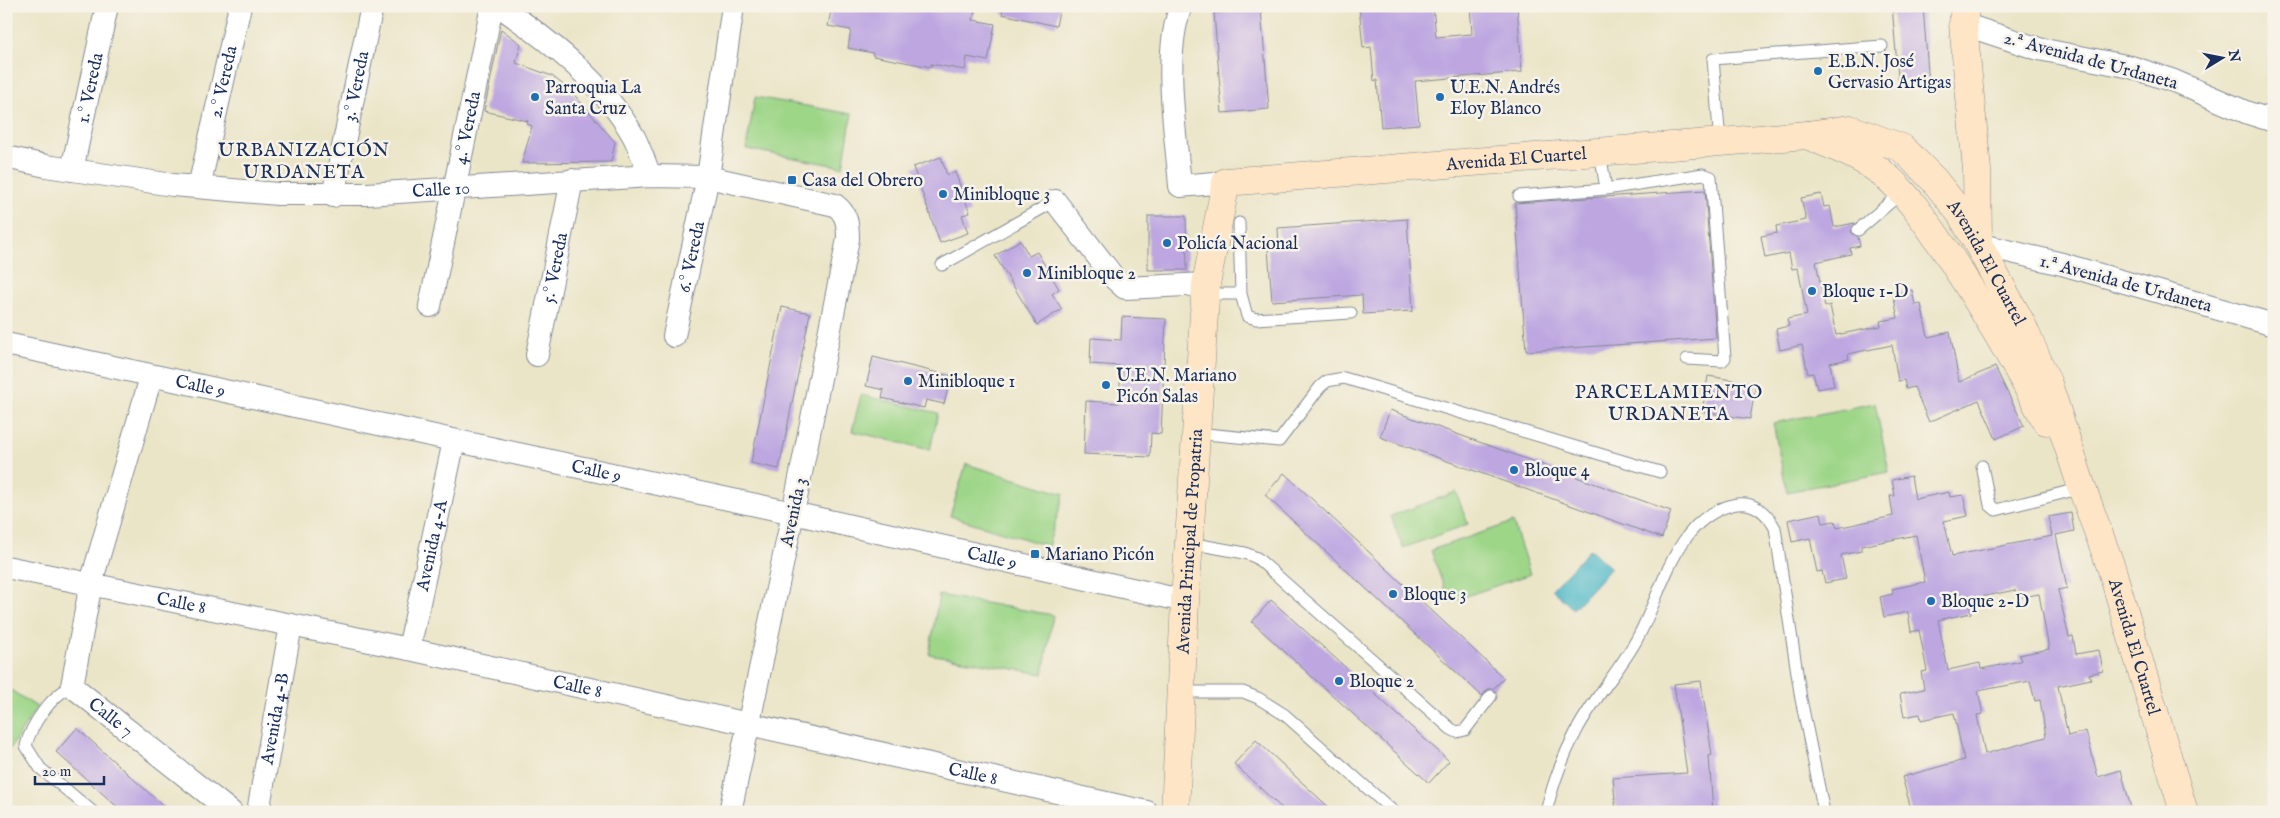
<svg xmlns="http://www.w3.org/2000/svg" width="2280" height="818" font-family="'IM FELL English',serif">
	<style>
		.green { fill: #9ed688; stroke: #5c8273 }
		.water { fill: #4bb8c7; stroke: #337492 }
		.building { fill: #bea7e1; fill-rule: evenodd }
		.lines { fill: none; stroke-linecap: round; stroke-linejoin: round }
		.service-casing { stroke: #838a93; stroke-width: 13 }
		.minor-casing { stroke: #838a93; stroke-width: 24 }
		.secondary-casing { stroke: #838a93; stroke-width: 29 }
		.service { stroke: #fff; stroke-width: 11 }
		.minor { stroke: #fff; stroke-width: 22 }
		.secondary { stroke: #fee5c5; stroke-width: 28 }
		.poi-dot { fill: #1f6fb2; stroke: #f7f3e8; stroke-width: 2 }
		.labels { text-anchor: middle; stroke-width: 5; stroke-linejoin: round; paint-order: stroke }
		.street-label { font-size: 18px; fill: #1b2f5e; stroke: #f7f3e8 }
		.poi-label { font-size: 18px; fill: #1b2f5e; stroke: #f7f3e8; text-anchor: start }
		.neighbourhood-label { font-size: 19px; letter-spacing: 1px; fill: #1b2f5e; stroke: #f7f3e8 }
	</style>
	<rect width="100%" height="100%" fill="#f7f3e8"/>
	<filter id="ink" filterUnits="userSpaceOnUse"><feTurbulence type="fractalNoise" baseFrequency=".02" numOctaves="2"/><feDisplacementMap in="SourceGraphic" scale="10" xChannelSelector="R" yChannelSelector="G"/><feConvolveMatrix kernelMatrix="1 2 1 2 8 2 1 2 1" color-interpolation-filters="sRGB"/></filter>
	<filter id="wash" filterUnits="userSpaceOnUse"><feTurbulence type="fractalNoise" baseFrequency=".0096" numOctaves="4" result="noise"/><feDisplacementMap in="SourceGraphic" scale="20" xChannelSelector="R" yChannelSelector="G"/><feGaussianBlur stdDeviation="1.12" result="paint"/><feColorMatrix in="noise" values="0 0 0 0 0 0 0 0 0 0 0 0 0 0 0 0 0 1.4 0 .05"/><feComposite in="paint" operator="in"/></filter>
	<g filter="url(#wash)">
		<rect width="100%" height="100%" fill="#ebe5c8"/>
		<path class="green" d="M755,97L852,114L843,167L746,149Z
			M861,395L938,413L930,450L852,431Z
			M1875,403L1889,472L1787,492L1773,423Z
			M966,464L1064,494L1048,546L950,516Z
			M1456,492L1468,524L1403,548L1391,516Z
			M1513,522L1530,574L1449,602L1431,550Z
			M939,595L1053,615L1043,674L929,654Z
			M6,687L37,707L8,752L6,751Z"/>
		<path class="water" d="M1590,549L1611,568L1573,609L1552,589Z"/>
		<g id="blocks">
			<path class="building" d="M832,6H976L973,20L995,24L988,61L967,57L965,70L931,64V67L873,56V53L848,48L851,30L828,26Z
				M1003,6H1060L1056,26L1002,14Z
				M1359,6H1433L1436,37L1472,34L1470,6H1517L1522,72L1415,81L1419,124L1381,127L1377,80L1374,81L1371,47L1363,48Z
				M1892,6H1923L1929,85L1899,88Z
				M1261,9L1269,109L1222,113L1214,13Z
				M501,29L521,44L516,63L552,76L571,91L615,142L611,162L522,163L532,126L527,124L528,121L484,111Z
				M941,157L947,175L955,172L970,213L962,215L968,233L940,243L913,167Z
				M1705,190L1716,338L1526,351L1515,203Z
				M1821,194L1824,207L1830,206L1834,227L1855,223L1851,232L1858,237L1860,246L1850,248L1851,254L1816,262L1825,307L1830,305L1836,335L1881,326L1880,321L1898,318L1893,294L1912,290L1915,305L1921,304L1928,337L1950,332L1959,382L1995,367L2024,426L1996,439L1979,400L1929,422L1914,387L1906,389L1904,380L1898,381L1892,345L1848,354L1849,359L1830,363L1834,386L1817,389L1813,373L1808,374L1802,345L1780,350L1776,329L1789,326L1787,319L1807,315L1798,268L1792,269L1789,253L1765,258L1761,236L1777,233L1776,226L1806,220L1801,198Z
				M1148,216H1186L1187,270H1148Z
				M1407,219L1413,311L1363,314L1362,295L1272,301L1268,249L1279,248L1278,228Z
				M1020,240L1029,256L1037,252L1059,289L1052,294L1062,309L1037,325L995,256Z
				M782,307L810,313L779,469L751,463Z
				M1122,317L1166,319L1161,434L1151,433L1150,457L1084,454L1086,401L1119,403L1121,366L1090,364L1091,338L1121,340Z
				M873,357L951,376L944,404L926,400L924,408L882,398L884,390L866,386Z
				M1708,376L1756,384L1750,419L1702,412Z
				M1390,410L1671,511L1662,538L1380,437Z
				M1284,473L1504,678L1493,689H1488L1482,696L1265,495Z
				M1911,476L1915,499L1949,492L1950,497L1963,495L1968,516L1944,521L1952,556L2052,536L2048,517L2071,513L2074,531L2056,535L2067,588L2058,590L2069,637L2073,636L2076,654L2099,650L2103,671L2089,674L2091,679L2058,686L2068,736L2086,731L2098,777L2121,770L2132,812H1912L1902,777L1964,760L1954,713L1921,720L1920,714L1904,717L1900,694L1924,689L1921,672L1927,671L1919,630L1911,632L1908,612L1884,617L1880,597L1893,594L1892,589L1925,582L1916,535L1861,546V551L1841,555L1846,579L1825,583L1822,571L1817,572L1810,538L1792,542L1788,520L1821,513L1823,523L1835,521L1837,528L1893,516L1890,496H1895L1892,480ZM2015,590L2017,598L2039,594L2049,649L2019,655L2021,661L1981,669L1980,663L1948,670L1938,620L1971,613L1970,607L1982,604L1981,597ZM2030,681L2035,701L2040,700L2046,737L1985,754L1977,715L1983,714L1978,691Z
				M1271,600L1449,761L1429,783L1252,622Z
				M1701,681L1712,755L1709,756L1713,812H1616L1613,778L1687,773L1674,684Z
				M77,728L170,812H123L56,752Z
				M1256,740L1334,812H1286L1234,764Z"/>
		</g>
	</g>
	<g filter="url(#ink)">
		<use href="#blocks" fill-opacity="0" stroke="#838a93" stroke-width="1"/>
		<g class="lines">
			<defs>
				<path id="service" d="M1720,142L1713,59L1882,46
					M1600,152L1606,189
					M1519,196L1606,189L1703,174L1711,177L1725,358L1722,361L1687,359
					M1239,223L1241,294L1247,316L1256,319L1351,313
					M1858,230L1901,193
					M942,265L1055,201
					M1206,294H1241
					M1196,433L1279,441L1320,387L1327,381L1344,378L1660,472
					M1982,466L1990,505L1996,510L2082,488
					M1189,543L1245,553L1257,558L1451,729L1457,732L1465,730L1491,696
					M72,686C52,695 31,724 26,746L40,768L93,812
					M1182,692H1243L1258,698L1285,715L1394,812
					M1546,812C1553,783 1563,756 1577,730C1593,699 1620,670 1637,639C1663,592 1674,520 1732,505C1752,500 1766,511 1775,528L1801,699L1824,812"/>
				<g id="minor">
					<path d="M499,6C549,40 604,83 634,137C640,149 645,163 650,176"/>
					<path d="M1181,6C1162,55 1176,134 1180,186L1226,182"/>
					<path d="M1963,24L2039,49L2131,67L2174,81L2248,113L2274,121"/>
					<path id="s1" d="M6,157L46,166L173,185L278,194H367L650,176L708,177L835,205C847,214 848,224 848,239L793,513L730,812"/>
					<path id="s2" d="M72,170L107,6"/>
					<path id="s3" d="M199,187L240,6"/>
					<path id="s4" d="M333,196L372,6"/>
					<path d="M1055,201L1115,279L1125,288L1206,284"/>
					<path d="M1978,244L2062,264L2274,325"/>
					<path id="s5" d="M430,306L492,6"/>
					<path id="s6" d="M674,336L708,177L733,6"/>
					<path id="s7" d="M6,344L793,513L1185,601"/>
					<path id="s8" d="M537,355L572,180"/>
					<path id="s9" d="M151,377L91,583L72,686L231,812"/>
					<path id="s10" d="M6,567L409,649L1147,812"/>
					<path id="s11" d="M409,649L454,441"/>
					<path id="s12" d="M258,812L291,625"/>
				</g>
				<g id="secondary">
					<path d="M1965,6L1963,24L1977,170L1978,241"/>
					<path d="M1807,135C1832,146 1859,155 1881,172C1907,192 1928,225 1946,251C1982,306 2015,362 2046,421"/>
					<path id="s13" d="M1175,812L1185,601L1206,284L1226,182L1807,135L1850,129L1902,148L1934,180L1961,214L1978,244L2021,323L2048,384L2082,488L2111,567L2184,812"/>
				</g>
			</defs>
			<use href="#service" class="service-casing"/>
			<use href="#minor" class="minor-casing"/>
			<use href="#secondary" class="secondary-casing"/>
			<use href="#service" class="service"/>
			<use href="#minor" class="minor"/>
			<use href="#secondary" class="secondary"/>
		</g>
	</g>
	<g class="poi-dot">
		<circle cx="1818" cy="71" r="5"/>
		<circle cx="535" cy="97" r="5"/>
		<circle cx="1440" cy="97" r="5"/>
		<rect x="787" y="175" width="10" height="10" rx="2.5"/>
		<circle cx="943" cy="194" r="5"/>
		<circle cx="1167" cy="243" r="5"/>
		<circle cx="1027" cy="273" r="5"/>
		<circle cx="1812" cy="291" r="5"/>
		<circle cx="908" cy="381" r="5"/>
		<circle cx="1106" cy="385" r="5"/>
		<circle cx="1514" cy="470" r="5"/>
		<rect x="1030" y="549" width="10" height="10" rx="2.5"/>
		<circle cx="1393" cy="594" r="5"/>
		<circle cx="1931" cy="601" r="5"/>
		<circle cx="1339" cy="681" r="5"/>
	</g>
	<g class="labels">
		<g class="street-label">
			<text transform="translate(2091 60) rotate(15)" y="6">2.ª Avenida de Urdaneta</text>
			<text dy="6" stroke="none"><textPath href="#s3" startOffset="108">2.° Vereda</textPath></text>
			<text dy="6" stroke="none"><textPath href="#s4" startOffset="112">3.° Vereda</textPath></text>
			<text dy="6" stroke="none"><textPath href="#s2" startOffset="84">1.° Vereda</textPath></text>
			<text dy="6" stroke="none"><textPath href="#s5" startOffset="182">4.° Vereda</textPath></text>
			<text dy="6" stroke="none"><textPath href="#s13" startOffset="924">Avenida El Cuartel</textPath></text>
			<text dy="6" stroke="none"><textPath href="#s1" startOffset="438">Calle 10</textPath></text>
			<text dy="6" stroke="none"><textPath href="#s6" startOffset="81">6.° Vereda</textPath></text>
			<text dy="6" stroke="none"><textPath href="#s13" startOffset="1458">Avenida El Cuartel</textPath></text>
			<text dy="6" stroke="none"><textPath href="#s8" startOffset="89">5.° Vereda</textPath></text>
			<text transform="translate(2126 283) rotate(15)" y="6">1.ª Avenida de Urdaneta</text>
			<text dy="6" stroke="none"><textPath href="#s7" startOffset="199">Calle 9</textPath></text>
			<text dy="6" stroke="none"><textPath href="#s7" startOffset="604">Calle 9</textPath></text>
			<text transform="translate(793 512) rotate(-78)" y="6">Avenida 3</text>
			<text dy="6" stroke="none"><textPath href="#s13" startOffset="271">Avenida Principal de Propatria</textPath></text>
			<text dy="6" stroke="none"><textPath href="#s11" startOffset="106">Avenida 4-A</textPath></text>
			<text dy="6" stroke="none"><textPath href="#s7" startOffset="1009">Calle 9</textPath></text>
			<text dy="6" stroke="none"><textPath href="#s10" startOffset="179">Calle 8</textPath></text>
			<text dy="6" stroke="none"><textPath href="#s13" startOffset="1871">Avenida El Cuartel</textPath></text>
			<text dy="6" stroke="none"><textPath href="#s10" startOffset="584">Calle 8</textPath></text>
			<text dy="6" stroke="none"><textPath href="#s9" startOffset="369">Calle 7</textPath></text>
			<text dy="6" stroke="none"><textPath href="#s12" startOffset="95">Avenida 4-B</textPath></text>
			<text dy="6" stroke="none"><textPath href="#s10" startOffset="989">Calle 8</textPath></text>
		</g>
		<g class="poi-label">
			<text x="1828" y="67">E.B.N. José<tspan x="1828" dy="21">Gervasio Artigas</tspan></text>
			<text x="545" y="93">Parroquia La<tspan x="545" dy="21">Santa Cruz</tspan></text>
			<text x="1450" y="93">U.E.N. Andrés<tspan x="1450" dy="21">Eloy Blanco</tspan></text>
			<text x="802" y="186">Casa del Obrero</text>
			<text x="953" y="200">Minibloque 3</text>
			<text x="1177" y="249">Policía Nacional</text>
			<text x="1037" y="279">Minibloque 2</text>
			<text x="1822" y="297">Bloque 1-D</text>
			<text x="1116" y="381">U.E.N. Mariano<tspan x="1116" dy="21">Picón Salas</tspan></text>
			<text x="918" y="387">Minibloque 1</text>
			<text x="1524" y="476">Bloque 4</text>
			<text x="1045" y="560">Mariano Picón</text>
			<text x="1403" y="600">Bloque 3</text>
			<text x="1941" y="607">Bloque 2-D</text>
			<text x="1349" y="687">Bloque 2</text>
		</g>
		<g class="neighbourhood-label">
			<text x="304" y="156">URBANIZACIÓN<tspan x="304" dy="22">URDANETA</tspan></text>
			<text x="1669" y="398">PARCELAMIENTO<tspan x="1669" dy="22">URDANETA</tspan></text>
		</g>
	</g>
	<rect width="2280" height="818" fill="none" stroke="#f7f3e8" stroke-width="25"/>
	<g transform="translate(2222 58) rotate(80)" stroke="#f7f3e8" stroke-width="4" paint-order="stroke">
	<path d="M0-4L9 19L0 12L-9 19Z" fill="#1b2f5e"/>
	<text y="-8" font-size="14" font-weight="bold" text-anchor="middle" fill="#1b2f5e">N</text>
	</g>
	<path d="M35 776v8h69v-8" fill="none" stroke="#1b2f5e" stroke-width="2.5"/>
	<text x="42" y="776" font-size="15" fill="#1b2f5e" stroke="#f7f3e8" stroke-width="4" paint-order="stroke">20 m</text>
</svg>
